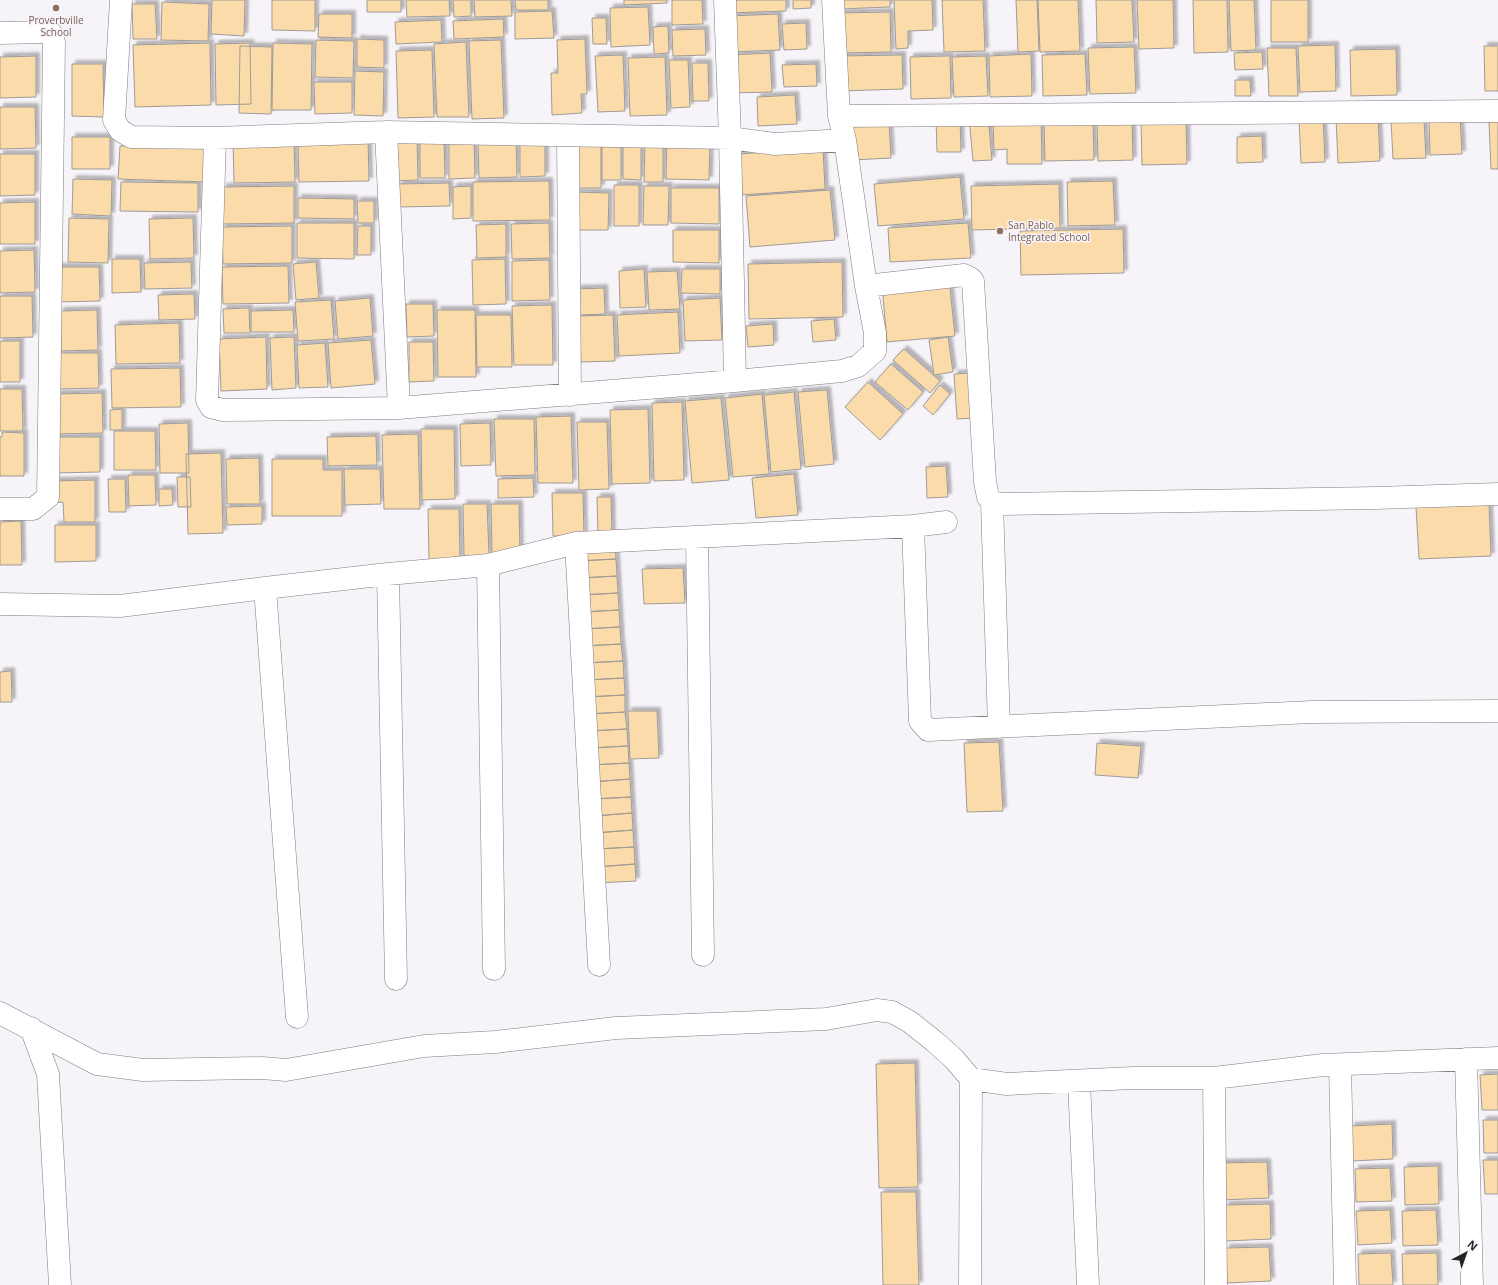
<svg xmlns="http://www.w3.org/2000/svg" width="1498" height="1285" font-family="'Open Sans',sans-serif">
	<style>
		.building { fill: #fcdbaa; stroke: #9e9b96; filter: url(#shadow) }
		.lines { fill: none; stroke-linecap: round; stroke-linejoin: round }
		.minor-casing { stroke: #7f7c81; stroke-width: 23 }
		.minor { stroke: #fff; stroke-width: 22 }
		.education-dot { fill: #8d6e63; stroke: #f7f4f9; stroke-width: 1.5 }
		.labels { text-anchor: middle; stroke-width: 3; stroke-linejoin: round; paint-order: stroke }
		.education-label { font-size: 10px; fill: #785e54; stroke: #f7f4f9 }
	</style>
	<defs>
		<filter id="shadow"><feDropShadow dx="3.5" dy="-3.5" stdDeviation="1" flood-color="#0004"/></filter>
	</defs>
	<rect width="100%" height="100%" fill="#f7f4f9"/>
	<path class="building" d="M212,0H245L244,36L211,34Z
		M272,0H315V31L272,30Z
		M367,0H401V12H367Z
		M406,0H449L450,16L407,17Z
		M453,0H471V16L454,17Z
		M474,0H511L512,16L475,17Z
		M515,0H548V10H516Z
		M624,0H667V3L624,5Z
		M672,0H702L703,24L672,25Z
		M729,0H786V11L729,13Z
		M793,0H811V8L793,9Z
		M839,0H890V7L839,9Z
		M894,0H932L933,30L908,31V48L896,49Z
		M942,0H983L985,51L944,52Z
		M1016,0H1037L1039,51L1018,52Z
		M1038,0H1078L1080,51L1040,52Z
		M1096,0H1132L1134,42L1097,43Z
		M1137,0H1173L1174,48L1139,49Z
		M1193,0H1227L1228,52L1194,53Z
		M1229,0H1254L1256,50L1231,51Z
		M1271,0H1308V42H1271Z
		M162,2L209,4L208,41L161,40Z
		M132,4H155L157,39H133Z
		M648,7L650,45L611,47L610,8Z
		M552,11L554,38L515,39V12Z
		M890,12L891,52L840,53L839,13Z
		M319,14H352V38L318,37Z
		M778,14L780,50L731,52L729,16Z
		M592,18H606L607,44H593Z
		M503,19L504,37L454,39L453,21Z
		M441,20L442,42L396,44L395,22Z
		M806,23L807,49L784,50L782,24Z
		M668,26L669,53L654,54L653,27Z
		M705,29L706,55L673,56L672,30Z
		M357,39L384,40V68L357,67Z
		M585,39L587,94H581L582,113L552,115L551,73H558L557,40Z
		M316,40L354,41L353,78L315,77Z
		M501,40L504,118L472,119L469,41Z
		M466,42L469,117H437L434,44Z
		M210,43L211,105L135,107L133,45Z
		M250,43L251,104L216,105L215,44Z
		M273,43L312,44L311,110H272Z
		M1335,45L1336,91L1300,92L1298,46Z
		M240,46L272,47L271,114L239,113Z
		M1484,46H1498V91H1485Z
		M1134,47L1136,93L1090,94L1088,48Z
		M1267,48H1296L1298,96H1269Z
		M1396,49L1397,95L1351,96L1350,50Z
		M432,50L434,117L398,118L396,51Z
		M1262,52L1263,69L1235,70L1234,53Z
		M770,53L772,92L730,93L729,55Z
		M1031,54L1032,96L990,97L989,56Z
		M1085,54L1087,95L1043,96L1042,55Z
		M623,55L625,111L598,112L595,56Z
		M902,55L903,89L841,91L840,56Z
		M36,56V97L0,98V57Z
		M946,56H950L951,98L911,99L910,57Z
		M986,56L988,96L954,97L952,57Z
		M665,57L667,115L630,116L628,58Z
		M669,60H688L690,107L671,108Z
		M692,63H708L709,101H693Z
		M72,64H103L104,117L72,116Z
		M816,64L817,86L784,87L782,65Z
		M355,71L384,72L383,116L354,115Z
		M1235,80H1250L1251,96H1235Z
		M314,82H352V113L315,114Z
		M795,95L797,124L758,126L757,97Z
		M0,107H35L36,148L0,149Z
		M988,115L992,160L973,161L969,117Z
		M1460,115L1462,154L1430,155L1429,117Z
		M1378,117L1380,161L1338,163L1336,118Z
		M1041,118L1042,164H1007V149L994,150L993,119Z
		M1323,118L1325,162L1301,163L1299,119Z
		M936,119H960L961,152H937Z
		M1132,120L1133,160L1098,161L1097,121Z
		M1186,120L1187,164L1142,165L1141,121Z
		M1424,120L1426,158L1393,159L1391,121Z
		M1093,121L1094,160L1045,161L1044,122Z
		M1498,121V169H1491L1489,122Z
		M889,122L891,158L852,160L849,125Z
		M449,136H474L475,178L449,179Z
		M1262,136L1263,162L1237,163V137Z
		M72,137H110V169H72Z
		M667,137L710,138L709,180L666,179Z
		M478,138H516L517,177L479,178Z
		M520,138H545V176L520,177Z
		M602,138H621V180H602Z
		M294,139L295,182L234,183L233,140Z
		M368,139L369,181L299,182L298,140Z
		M392,139H417L418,180L392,181Z
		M623,139H641V180L623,179Z
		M444,140L445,178H420V141Z
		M574,140H601V188H573Z
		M645,140H663V182H644Z
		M120,146L208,149L207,182L118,179Z
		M823,148L825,189L742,195L739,154Z
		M0,154H35V195L0,196Z
		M960,177L964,219L878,226L874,184Z
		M73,179L112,180L111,216L72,214Z
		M549,181L550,220L473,221V182Z
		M1113,181L1115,225L1068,226L1067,182Z
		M121,182L198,183V212L120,211Z
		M449,183L450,206L398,207V184Z
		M1059,184L1060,228L972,230L971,186Z
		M614,185H639V226H614Z
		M294,186V223L223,224V187Z
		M471,186V218L453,219V187Z
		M644,186H669L668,225H643Z
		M671,188H719V224L671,223Z
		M830,190L835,240L750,247L746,196Z
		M575,192L609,193L608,230H575Z
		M298,198L354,199V219L298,218Z
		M357,201H374V223H358Z
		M35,202V244H0V203Z
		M69,218L109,219L108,263L68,262Z
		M193,218L194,258L150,259L149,219Z
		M297,223H354V259L297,258Z
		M549,223L550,258L512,259L511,224Z
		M968,223L971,258L890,262L888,228Z
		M506,224V257L477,258L476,225Z
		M292,226V263L223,264L222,227Z
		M358,226H371V255H357Z
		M1123,229L1124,273L1021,275L1020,231Z
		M673,230H719V263L673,262Z
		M34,250L35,292L0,293V251Z
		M112,259H140L141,292L112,293Z
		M505,259L506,304L473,305L472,260Z
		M549,260L550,300L512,301V261Z
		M191,262L192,288L145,289L144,263Z
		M316,262L319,298L296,300L293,264Z
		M842,262L843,317L749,319L748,264Z
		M288,266L289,303L223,304L222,267Z
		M57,267H99L100,301L58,302Z
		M644,269L646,307L620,308L619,271Z
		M682,269H720V294L681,293Z
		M677,271L680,309L649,310L647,272Z
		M949,279L955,336L887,342L882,285Z
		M604,288L605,314L578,315L577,289Z
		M194,294L195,319L159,320L158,295Z
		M0,296H32L33,337L0,338Z
		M370,298L373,336L338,339L335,301Z
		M720,298L722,340L685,341L683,300Z
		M331,300L334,339L298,341L295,302Z
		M406,304H433L434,336L407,337Z
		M552,305L553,365H514L512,306Z
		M249,308L250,333H224L223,309Z
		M97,310L98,350L61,351L60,311Z
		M293,310L294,332H251V311Z
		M437,310H475L476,377H438Z
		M678,312L680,353L619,356L617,315Z
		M476,315H511L512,367H477Z
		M613,315L615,361L581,362L579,316Z
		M834,319L836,340L813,342L811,321Z
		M179,323L180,363L116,364L115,325Z
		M773,324L774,345L748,347L746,326Z
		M266,337L267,389L221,391L219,339Z
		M294,337L296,388L272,390L270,338Z
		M948,337L953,372L934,375L929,340Z
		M371,340L375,384L331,388L328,343Z
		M0,341H20V382H0Z
		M409,342H433L434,381L409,382Z
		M325,343L328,387L299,388L297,345Z
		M904,349L940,381L930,393L893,360Z
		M59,353H98L99,388L60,389Z
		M891,364L923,392L908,410L875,382Z
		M180,368L181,407L112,408L111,369Z
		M971,373L973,418L957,419L954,374Z
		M868,382L903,414L880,440L845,407Z
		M940,385L950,394L933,415L923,406Z
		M0,389H22L23,431H0Z
		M827,390L834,464L805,467L798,392Z
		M794,392L801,469L771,472L764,395Z
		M102,393L103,433L58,434L57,394Z
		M762,394L769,474L733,477L725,398Z
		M721,398L729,480L692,483L685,401Z
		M682,402L684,480L654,481L652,403Z
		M122,409V430H110V410Z
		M648,409L650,483L612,484L610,410Z
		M571,416L573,483H538L536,417Z
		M494,419H534L535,475L496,476Z
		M577,422H607L609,489L579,490Z
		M188,423L189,473H160L159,424Z
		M490,423L491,465L461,466L460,424Z
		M421,429H454L455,499L422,500Z
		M114,431H155L156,470H114Z
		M2,432L24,433V476H0V437H2Z
		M418,434L420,509H384L382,435Z
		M376,436L377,465L328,466L327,437Z
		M54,437H100V472L54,473Z
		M221,453L223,533L188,534L186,454Z
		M259,458L260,504H227L226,459Z
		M272,459H323V470H342V516H272Z
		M946,466L948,497L927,498L926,467Z
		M344,469H380L381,504L345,505Z
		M794,474L798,515L756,518L752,478Z
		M128,475H155L156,505L129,506Z
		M177,477H190L191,507H178Z
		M533,478L534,497L498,498V479Z
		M108,479H125L126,512H109Z
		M95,480V522H64L63,502L53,503V481Z
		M159,489H172L173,505L159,506Z
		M552,493H583L584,536H553Z
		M597,497H611L612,536H598Z
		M463,504H487L489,555L464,556Z
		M491,504H519L520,553H492Z
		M1489,505L1491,556L1419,559L1416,507Z
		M262,506V524L227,525L226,507Z
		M428,509H459L460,559L429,560Z
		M21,521L22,565H0V522Z
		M55,525H96V561L55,562Z
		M615,542L616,559L578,561L577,544Z
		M616,559L617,576L579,578L578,561Z
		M683,568L685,603L644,604L642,569Z
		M617,576L618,593L580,595L579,578Z
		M618,593L619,610L581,612L580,595Z
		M619,610L620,627L582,629L581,612Z
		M620,627L621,644L583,646L582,629Z
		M621,644L623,661L584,663L583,646Z
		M623,661L624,678L586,680L584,663Z
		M11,671L12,702H0V672Z
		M624,678L625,695L586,697V680Z
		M625,695V712L587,714L586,697Z
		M628,711H657L659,758L630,759Z
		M625,712L627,729L589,731L587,714Z
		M627,729L628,746L590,748L589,731Z
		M999,742L1003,811L967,812L964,743Z
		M1097,743L1141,746L1138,778L1095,775Z
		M628,746L629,763L591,765L590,748Z
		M629,763L630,779L591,782V765Z
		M630,779L631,797L593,799L591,782Z
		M631,797L632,813L594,816L593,799Z
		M632,813L633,830L595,833L594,816Z
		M633,830L634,847L596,849L595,833Z
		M634,847L635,864L597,867L596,849Z
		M635,864L636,881L598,883L597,867Z
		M915,1063L918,1187L879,1188L876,1064Z
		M1498,1074V1110H1482L1480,1075Z
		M1483,1120H1498V1153H1484Z
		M1392,1124L1393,1159L1352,1161L1351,1126Z
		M1483,1160H1498V1194H1485Z
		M1267,1162L1269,1198L1222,1200L1220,1163Z
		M1438,1166L1439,1204L1405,1205L1404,1167Z
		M1390,1168L1392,1201L1356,1202L1355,1169Z
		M881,1192H916L919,1285H883Z
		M1270,1204L1271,1239L1226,1241L1225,1205Z
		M1390,1210L1392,1243L1358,1245L1356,1211Z
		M1436,1210L1438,1245L1403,1246L1402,1211Z
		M1269,1247L1271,1281L1227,1283L1226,1248Z
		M1391,1253L1393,1285H1359L1358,1254Z
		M1437,1253L1438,1285H1403L1402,1254Z"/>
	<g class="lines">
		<defs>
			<path id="minor" d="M121,0L114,120L120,130L131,137L215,138L386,132L730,138L775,144L845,140
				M725,0L730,138L735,381
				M0,33L49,32L51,33L54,42L48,497L33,509H0
				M839,116L1498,111
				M386,132L399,408
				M568,136L570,395
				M215,138L207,400L211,407L223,410L399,408L735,381L842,371L858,366L875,351V333L866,286L845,140L839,116L833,0
				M866,286L964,275L970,278L973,281L985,482L988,497L992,502L999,727
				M992,502L1001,504L1376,498L1498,494
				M913,526L920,721L928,730L1312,712L1498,711
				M697,538L703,955
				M576,543L599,965
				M488,565L494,969
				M388,574L396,979
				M265,588L297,1017
				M0,604L120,606L265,588L388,574L488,565L576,543L913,526L946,522
				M0,1013L97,1064L143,1070L262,1068L286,1070L424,1046L495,1042L616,1028L826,1019L877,1010L892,1012L910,1022L934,1041L954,1059L971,1079L970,1285
				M31,1028L48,1074L60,1285
				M1466,1059L1472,1285
				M1340,1065L1345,1285
				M1214,1078L1216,1285
				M971,1079L1007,1084L1133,1078H1214L1323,1065L1498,1058
				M1079,1081L1088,1285"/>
		</defs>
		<use href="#minor" class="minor-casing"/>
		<use href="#minor" class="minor"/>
	</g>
	<g class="education-dot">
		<circle cx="56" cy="8" r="4"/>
		<circle cx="1000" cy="231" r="4"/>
	</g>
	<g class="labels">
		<g class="education-label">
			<text x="56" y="24">Proverbville<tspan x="56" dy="12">School</tspan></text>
			<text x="1008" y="229" text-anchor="start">San Pablo<tspan x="1008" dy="12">Integrated School</tspan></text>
		</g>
	</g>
	<g transform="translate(1466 1253) rotate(41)" stroke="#f7f4f9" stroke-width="3" paint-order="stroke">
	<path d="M0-3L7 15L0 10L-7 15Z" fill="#252425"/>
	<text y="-6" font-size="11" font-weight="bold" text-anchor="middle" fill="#252425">N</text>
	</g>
</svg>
